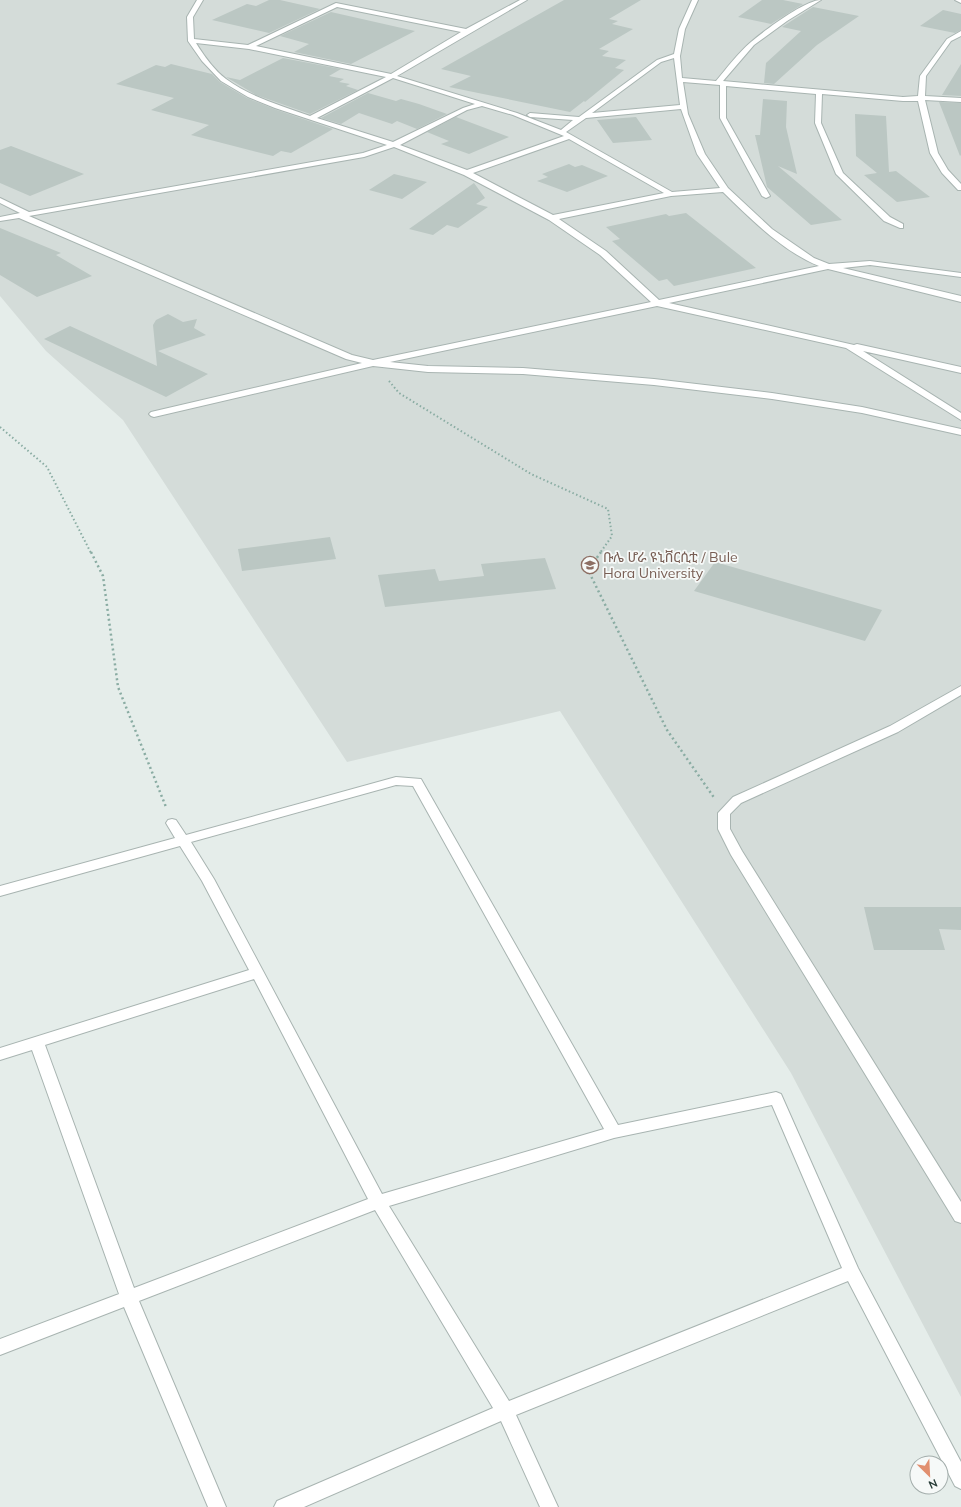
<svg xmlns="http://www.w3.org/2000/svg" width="961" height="1507" font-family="Mulish,'Noto Sans Ethiopic',sans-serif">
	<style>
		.built { fill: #d4dcd9 }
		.building { fill: #bbc7c3 }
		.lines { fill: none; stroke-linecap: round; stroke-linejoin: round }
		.minor-casing { stroke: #a8b4b1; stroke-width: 2 }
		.path-far1 { stroke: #8aaca3; stroke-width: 2; stroke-dasharray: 1.5 2.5; stroke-linecap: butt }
		.path { stroke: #8aaca3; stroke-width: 2.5; stroke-dasharray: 2 3; stroke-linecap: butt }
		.minor { fill: #fff; fill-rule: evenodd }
		.labels { text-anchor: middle; stroke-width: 3.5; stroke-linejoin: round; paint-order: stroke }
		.education-label { font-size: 14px; fill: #785e54; stroke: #f6f9f8; text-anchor: start }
	</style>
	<rect width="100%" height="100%" fill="#e5edea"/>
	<path class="built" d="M0,0H961V1397L791,1073L560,711L347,762L123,420L46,351L0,296Z"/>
	<path class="building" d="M269,0H280L320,9L269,33L212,20L247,4L256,6Z
		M564,0H641L609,19L618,21L612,24L633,29L599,49L609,51L602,56L626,60L615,68L624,70L585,102L584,101L570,112L449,87L471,76L441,69Z
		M762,0H783L803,4L771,24L738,17Z
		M813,7L859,16L817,45L774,84L764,83L766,63L801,31L782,27Z
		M943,10L961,14V30L955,33L920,26Z
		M331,12L415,31L351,64L294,52L309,44L280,36Z
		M283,58L341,69L329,76L344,79L339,82L350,84L346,86L358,90L310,114L256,95L226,77L240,80Z
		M171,64L212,74L220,82L247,98L274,109L333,129L291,153L281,151L273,156L191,135L209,125L151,110L174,98L116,84L156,65L165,67Z
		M961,64V96L942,95Z
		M368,93L396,101L401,99L419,104L447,114L417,129L397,121L392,124L359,113L341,124L321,118Z
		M763,99L787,101L786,127L797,174L778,166L842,220L811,225L767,187L755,135H760Z
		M939,102L961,103V155L960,156Z
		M855,114L886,116L889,172L896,171L930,197L897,202L864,175L877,173L856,156Z
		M456,117L509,137L469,154L441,144L449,141L427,132Z
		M636,117L652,140L613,143L597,120Z
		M11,146L58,164L84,174L30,196L0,183V150Z
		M569,164L575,167L582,165L608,176L567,192L537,181L548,177L542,174Z
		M394,174L427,182L402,199L369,190Z
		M474,183L485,198L476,204L488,207L458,228L447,225L433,235L409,229Z
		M686,213L756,268L674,286L667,279L659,281L612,241L620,239L606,227L666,214L669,216Z
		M0,228L61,253L56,255L92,276L37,297L0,275Z
		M168,314L183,322L197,319L194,328L206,335L158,351L208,374L166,397L44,339L70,326L157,366L153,325L156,320Z
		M330,537L336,559L242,571L238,549Z
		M545,558L556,589L385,607L378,575L435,569L439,581L484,576L481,564Z
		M715,562L882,610L865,641L694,591Z
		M864,907H961V930L939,929L945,950H874Z"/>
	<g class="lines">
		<defs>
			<path id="minor" d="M197,0H203L193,17L194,39L248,45L336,3L466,29L520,0H527L397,76L517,113L561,130L573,120L530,117L527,115L530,113L579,117L657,60L674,54L679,29L692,0H698L685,29L680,56L682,78L716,81C727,68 738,53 751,42C764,31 805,0 821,0L787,21L754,45L723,81L903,97L918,96L920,76L947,39L961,31V36L951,41L926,76L925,96L961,98V102L925,100L938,153L948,170L961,184V190H958L942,173L930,153L918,101H903L822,94L821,123L843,173L890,217L903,224V228H900L884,221L836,174L815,123L816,94L726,86V118L770,196L766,198L762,196L720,118V85L683,82L688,114L705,154L728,188L772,229L814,258L829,264L870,261L961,273V277L870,265L843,268L961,296V302L828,269L669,303L854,345L857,344L961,367V373L863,351L961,413V420L846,348L657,306L390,362L428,366L523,368L654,379L772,393L862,407L961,429V435L862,413L772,399L654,385L523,374L428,372L373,366L154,417L151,416L149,414L151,412L362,363L346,359L19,218L0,221V217L20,213L0,203V198L29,212L363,153L387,145L275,108L248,97L221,81L202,61L188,41L187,17ZM337,7L461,32L391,74L256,46ZM196,43L249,49L386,77L310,116C282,106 250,97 226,79C214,70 204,56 196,43ZM674,58L680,105L592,113L661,62ZM393,78L475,104L463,108L393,142L317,118ZM482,106L513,115L564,136L467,170L400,145L467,110ZM681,109L697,154L720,188L672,192L566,132L586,118ZM569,139L664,193L553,215L473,173ZM394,147L464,175L549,220L600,255L651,302L373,360L352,355L29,216L364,157ZM723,192C752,220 782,251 819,266L659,300L606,251L559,219L671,196Z
				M955,0H961V3Z
				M961,686V695L898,732L741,803L730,814V829L742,851L961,1202V1223L955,1221L731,855L718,829V813L733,797L890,726Z
				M396,777L421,779L618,1125L776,1092L781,1094L858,1268L961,1462V1489L955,1486L848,1281L516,1415L558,1507H540L501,1421L304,1507H274L277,1501L493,1408L375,1210L139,1301L226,1507H208L124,1307L0,1355V1339L119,1294L32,1050L0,1060V1048L249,970L202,881L180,846L0,896V886L175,838L166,823L168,820L172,819L176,820L186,835ZM396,785L413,786L604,1129L382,1194L214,879L191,842ZM254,979L368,1199L134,1288L45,1045ZM772,1105L842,1268L509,1401L389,1206L614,1138Z"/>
		</defs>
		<use href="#minor" class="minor-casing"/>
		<path class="path-far1" d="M389,381L399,393L531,474L608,509L612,536L600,553
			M0,427L47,467L91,553"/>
		<path class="path" d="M91,552L103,576L118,687L166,807
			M601,552L588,570L667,730L715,799"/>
		<use href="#minor" class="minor"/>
	</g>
	<defs>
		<symbol id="university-ring" viewBox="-11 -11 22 22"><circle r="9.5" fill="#f6f9f8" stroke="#8d6e63" stroke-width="1.5"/><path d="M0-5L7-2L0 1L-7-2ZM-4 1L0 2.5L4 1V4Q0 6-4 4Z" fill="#8d6e63"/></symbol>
	</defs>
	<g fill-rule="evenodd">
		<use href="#university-ring" x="580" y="555" width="20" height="20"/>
	</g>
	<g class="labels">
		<g class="education-label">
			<text x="603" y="562">ቡሌ ሆራ ዩኒቨርሲቲ / Bule<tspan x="603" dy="16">Hora University</tspan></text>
		</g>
	</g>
	<g transform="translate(929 1475) rotate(156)"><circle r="19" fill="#f6f9f8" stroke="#a3adab"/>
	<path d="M0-3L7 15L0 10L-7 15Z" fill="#e18f6f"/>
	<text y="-6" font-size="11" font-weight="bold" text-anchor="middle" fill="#273c37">N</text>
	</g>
</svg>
